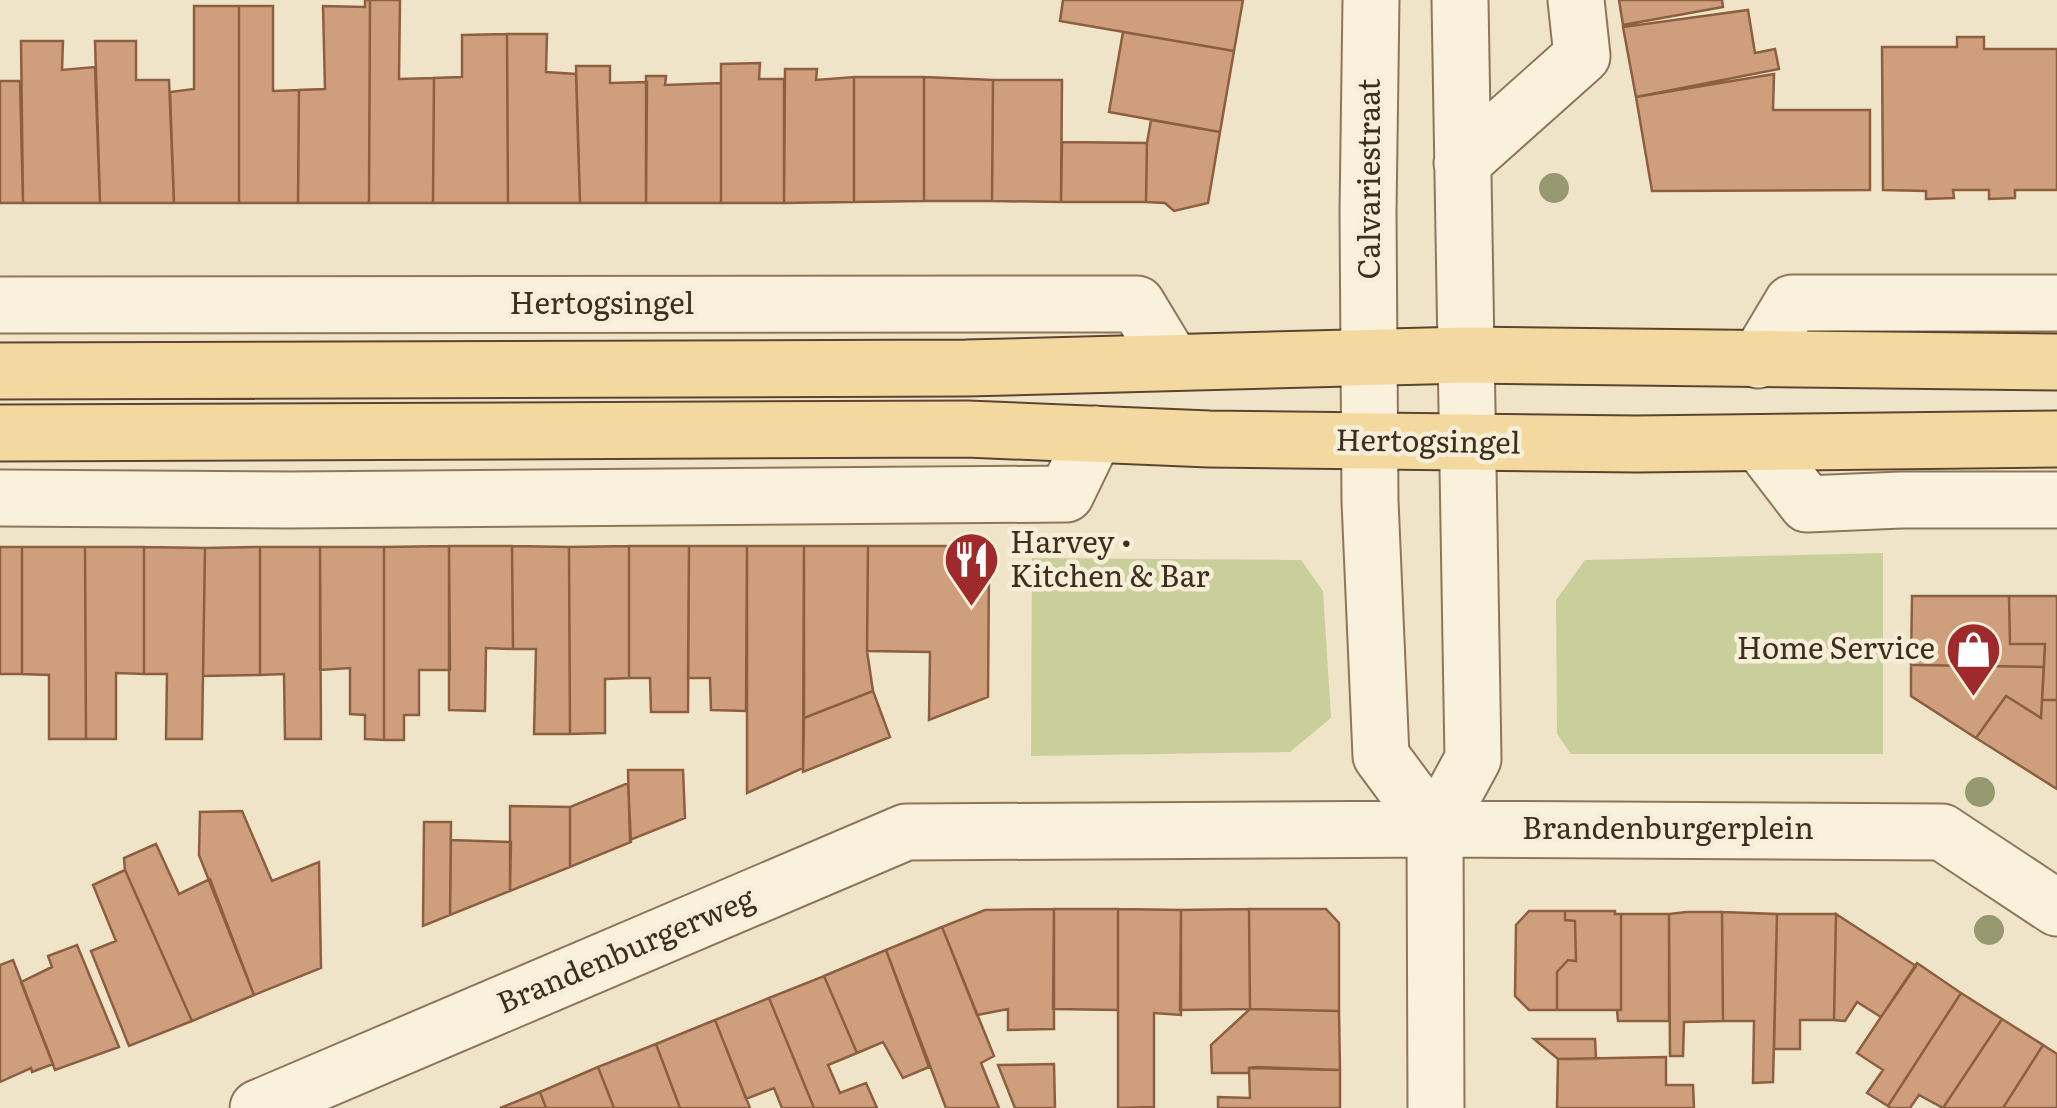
<svg xmlns="http://www.w3.org/2000/svg" width="2057" height="1108" font-family="Literata,serif">
	<style>
		.green { fill: #c9cf9b }
		.building { fill: #cf9f7d; stroke: #8d5f41; stroke-width: 2.5 }
		.lines { fill: none; stroke-linecap: round; stroke-linejoin: round }
		.minor-casing { stroke: #8d765c; stroke-width: 59 }
		.major-casing { stroke: #5b4430; stroke-width: 59 }
		.minor { stroke: #faf1dc; stroke-width: 55 }
		.major { stroke: #f3d9a0; stroke-width: 55 }
		.tree { fill: #96986f }
		.labels { text-anchor: middle; stroke-width: 9; stroke-linejoin: round; paint-order: stroke }
		.street-label { font-size: 30px; fill: #3d2e20; stroke: #f7eed8 }
		.poi-label { font-size: 30px; fill: #3d2e20; stroke: #f7eed8; text-anchor: start }
	</style>
	<rect width="100%" height="100%" fill="#f0e4c8"/>
	<path class="green" d="M1883,553V754H1571L1557,734L1556,600L1585,560Z
		M1032,558L1301,560L1323,591L1331,718L1290,752L1031,756Z"/>
	<path class="building" d="M365,0H370L369,203H298L299,90L325,89L323,6L365,7Z
		M370,0H400L399,79L434,78L433,203H369Z
		M1063,0H1243L1234,51L1060,21Z
		M1619,0H1722L1723,7L1623,25Z
		M194,6H239V203H174L170,92L194,89Z
		M239,6H273V91L299,90L298,203H239Z
		M1748,10L1755,53L1775,49L1779,69L1636,97L1623,27Z
		M1123,32L1234,51L1220,132L1109,112Z
		M507,34H547L546,72L576,74L580,203H508Z
		M507,34L508,203H433L434,78L462,77V35Z
		M1957,37H1984V49H2057V190H2015V198L1989,199V190H1953L1954,198L1926,199V191L1883,190L1882,47H1957Z
		M21,41H63L62,70L95,67L100,203H23Z
		M95,41H136V80H169L174,203H100Z
		M760,63L759,79H784V203H721V64Z
		M576,66H610V83L647,82L646,203H580Z
		M785,69H817L816,80L854,77V202L784,203Z
		M1774,74L1773,110H1870V190L1652,191L1636,97Z
		M646,76H666L665,85L721,83V203H646Z
		M854,77H924V201L854,202Z
		M924,77L993,80L992,201H924Z
		M993,80H1062L1061,202L992,201Z
		M0,81H20L23,203H0Z
		M1151,120L1220,132L1208,203L1174,211L1165,203L1146,202L1147,143Z
		M1062,142L1147,143L1146,202H1061Z
		M449,546H512L513,649L486,648L485,711L449,710Z
		M449,546L450,670H419V715H404V740H384V547Z
		M512,546L569,547L570,734H534L536,649H513Z
		M629,546V678L605,679V733L570,734L569,547Z
		M629,546H689L688,712H651L650,678H629Z
		M689,546H747L746,711L711,710L710,678H688Z
		M747,546H804L803,768L747,793Z
		M804,546H868L867,651L873,691L804,718Z
		M868,546H970L989,565L988,697L929,720L930,652L867,651Z
		M0,547H22V674H0Z
		M22,547H85L86,739H49V675L22,674Z
		M85,547H144V674L116,673V739H86Z
		M144,547L205,548L202,739H166L167,674H144Z
		M260,547V675L203,676L205,548Z
		M260,547H320L321,739H285L284,674L260,675Z
		M320,547H384V740L365,739V715L350,714V668L320,670Z
		M1912,596H2009L2010,644H2045L2044,667L1911,665Z
		M2009,596H2057V700H2042L2045,644H2010Z
		M1911,665L2044,667L2041,718L2006,696L1976,738L1911,696Z
		M873,691L890,737L803,772L804,718Z
		M2006,696L2041,718L2042,700H2057V789L1976,738Z
		M628,770H683L685,818L630,840Z
		M628,783L631,842L570,867V807Z
		M510,806L570,807V867L510,891Z
		M242,811L272,881L319,862L321,968L254,995L199,855L200,812Z
		M424,822H451L450,915L423,926Z
		M451,840L511,842L510,891L450,915Z
		M156,844L179,894L210,879L254,995L192,1021L125,870L124,858Z
		M125,870L192,1021L129,1046L91,951L116,941L93,885Z
		M1054,909H1118V1010L1053,1009Z
		M1054,909V1029L1008,1030V1009L977,1015L942,927L985,910Z
		M1118,909L1181,910V1015L1154,1013V1107L1118,1108Z
		M1249,909H1326L1339,923V1011L1250,1009Z
		M1249,909L1250,1009L1180,1010L1181,910Z
		M1529,911H1565V920L1575,921L1576,961L1568,960L1557,972V1010H1529L1515,996L1516,925Z
		M1565,911H1615V914H1621V1010H1557V972L1568,960L1576,961L1575,921L1565,920Z
		M1686,912H1722L1723,1021L1684,1022L1683,1056H1670L1669,914Z
		M1722,912L1777,914L1773,1082L1753,1083L1754,1021H1723Z
		M1621,914H1669V1021H1618L1617,1010H1621Z
		M1777,914H1836L1834,1020H1800V1049H1774Z
		M1836,914L1916,966L1881,1017L1857,1002L1845,1021L1834,1020Z
		M942,927L994,1056L981,1063L999,1108H946L886,950Z
		M77,945L119,1047L55,1070L21,982L52,967L48,956Z
		M886,950L929,1067L903,1078L883,1042L857,1053L824,976Z
		M13,960L53,1064L32,1072L31,1068L0,1082V965Z
		M1917,963L1961,993L1888,1106L1867,1093L1883,1070L1857,1053Z
		M824,976L857,1053L828,1065L840,1093L866,1083L877,1108H814L769,998Z
		M1961,993L2002,1019L1943,1108L1919,1095L1910,1108H1891L1888,1106Z
		M769,998L814,1108H782L774,1088L746,1099L715,1020Z
		M1250,1009L1339,1011L1340,1070L1257,1067L1249,1068V1073H1212L1211,1045Z
		M2002,1019L2043,1045L2003,1108H1943Z
		M715,1020L750,1108H680L656,1044Z
		M1534,1039H1595L1596,1059H1558Z
		M656,1044L680,1108H614L598,1067Z
		M2043,1045L2057,1054V1108H2003Z
		M1666,1057V1085H1693L1694,1108H1557L1558,1059Z
		M1054,1064L1055,1108H1015L998,1065Z
		M598,1067L614,1108H546L540,1092Z
		M1249,1068L1340,1070V1108H1218V1097L1250,1098Z
		M540,1092L546,1108H500Z"/>
	<g class="lines">
		<defs>
			<path id="minor" d="M1371,0L1368,212L1370,501L1381,756L1435,829
				M1462,163L1582,56L1576,0
				M0,305L1137,304L1172,362
				M1758,360L1792,303H2057
				M1761,444L1807,504L1901,500H2057
				M0,498L290,500L1066,494L1095,434
				M258,1108L906,832L1435,829L1942,832L2057,908
				M1436,1108L1435,829L1473,759L1460,0"/>
			<path id="major" d="M0,371L966,368L1466,355L2057,362
				M0,433L967,429L1209,439L1637,444L2057,439"/>
		</defs>
		<use href="#minor" class="minor-casing"/>
		<use href="#major" class="major-casing"/>
		<use href="#minor" class="minor"/>
		<use href="#major" class="major"/>
	</g>
	<g class="tree">
		<circle cx="1554" cy="188" r="15"/>
		<circle cx="1980" cy="792" r="15"/>
		<circle cx="1989" cy="930" r="15"/>
	</g>
	<defs>
		<symbol id="restaurant-pin" viewBox="-11 -11 22 30"><path d="M0 17L-7.5 6A9.5 9.5 0 1 1 7.5 6Z" fill="#9e2a2b" stroke="#f7eed8"/><path d="M-5-6h1v4h1v-4h1v4h1v-4h1v5L-1.5 .5V6h-2V.5L-5-1ZM5-6V6H3V1.5H1.5Q1.5-4 5-6Z" fill="#fff"/></symbol>
		<symbol id="shop-pin" viewBox="-11 -11 22 30"><path d="M0 17L-7.5 6A9.5 9.5 0 1 1 7.5 6Z" fill="#9e2a2b" stroke="#f7eed8"/><path d="M-5-2.5h2.3a2.7 3.5 0 0 1 5.4 0H5L5.5 6h-11ZM-1.5-2.5h3a1.5 2.3 0 0 0-3 0Z" fill="#fff"/></symbol>
	</defs>
	<g fill-rule="evenodd">
		<use href="#restaurant-pin" x="940" y="528" width="63" height="86"/>
		<use href="#shop-pin" x="1942" y="618" width="63" height="86"/>
	</g>
	<g class="labels">
		<g class="street-label">
			<text transform="translate(1370 179) rotate(-90)" y="10">Calvariestraat</text>
			<text x="602" y="314">Hertogsingel</text>
			<text transform="translate(1428 442) rotate(1)" y="10">Hertogsingel</text>
			<text x="1668" y="839">Brandenburgerplein</text>
			<text transform="translate(626 951) rotate(-23)" y="10">Brandenburgerweg</text>
		</g>
		<g class="poi-label">
			<text x="1010" y="553">Harvey •<tspan x="1010" dy="34">Kitchen &amp; Bar</tspan></text>
			<text x="1935" y="659" text-anchor="end">Home Service</text>
		</g>
	</g>
</svg>
